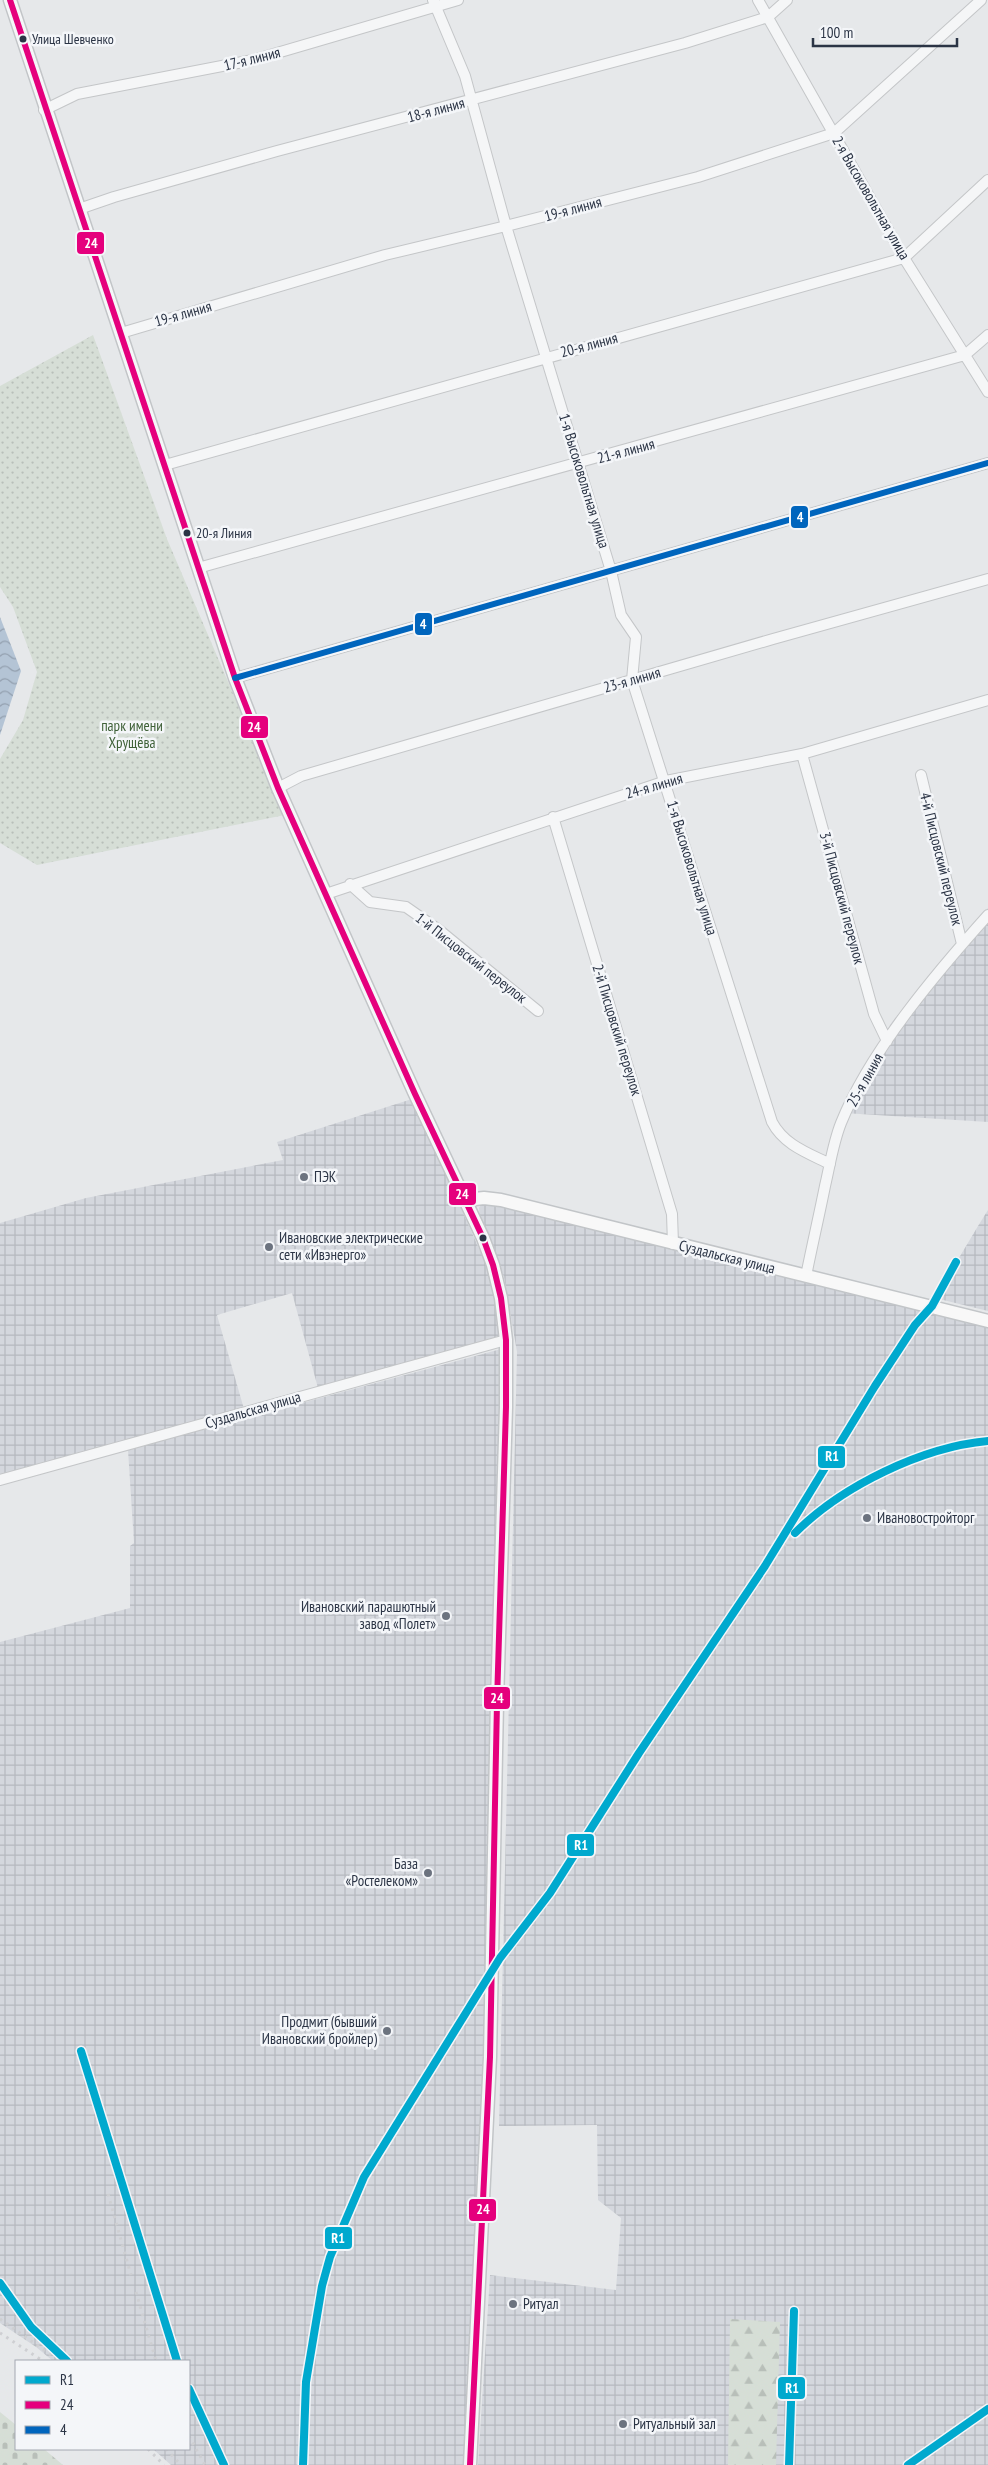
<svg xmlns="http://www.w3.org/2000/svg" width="988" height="2465" font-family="'PT Sans Narrow',sans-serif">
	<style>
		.industrial { fill: url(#industrial-grid) }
		.grass { fill: url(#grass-dots) }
		.forest { fill: url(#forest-firs) }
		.cemetery { fill: url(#cemetery-stones) }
		.water { fill: url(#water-waves) }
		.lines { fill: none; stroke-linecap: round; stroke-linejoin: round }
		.minor-casing { stroke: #c4c6c8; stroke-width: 12 }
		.major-casing { stroke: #c2c5c8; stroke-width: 15 }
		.minor { stroke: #f5f6f7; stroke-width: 10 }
		.major { stroke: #f8f8f8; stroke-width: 12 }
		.rail { stroke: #cecfd2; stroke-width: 3; stroke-dasharray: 2.5 5; stroke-linecap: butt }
		.bus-1-casing { stroke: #f4f6f9; stroke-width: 10 }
		.bus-2-casing { stroke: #f4f6f9; stroke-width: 10 }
		.bus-1 { stroke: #e5007d; stroke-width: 6 }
		.bus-2 { stroke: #0065bd; stroke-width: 6 }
		.rail-1-casing { stroke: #f4f6f9; stroke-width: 11 }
		.rail-1 { stroke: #00a9ce; stroke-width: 8 }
		.bus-dot { fill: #2b3445; stroke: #f4f6f9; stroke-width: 2 }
		.poi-dot { fill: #6c737f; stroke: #f4f6f9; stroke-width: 2 }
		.labels { text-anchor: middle; stroke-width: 5; stroke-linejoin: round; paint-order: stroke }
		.bus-label { font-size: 14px; fill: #2b3445; stroke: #f4f6f9; text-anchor: start }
		.street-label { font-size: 15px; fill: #2b3445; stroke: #f4f6f9 }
		.park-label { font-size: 15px; fill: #3f6138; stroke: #f4f6f9 }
		.poi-label { font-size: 15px; fill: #2b3445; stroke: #f4f6f9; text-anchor: start }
		.line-badge { stroke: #f4f6f9; stroke-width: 2 }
		.badge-label { font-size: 14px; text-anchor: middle; font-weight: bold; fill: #fff }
	</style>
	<defs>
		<pattern id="industrial-grid" width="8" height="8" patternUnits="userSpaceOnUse" patternTransform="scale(1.25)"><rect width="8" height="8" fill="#d4d7dd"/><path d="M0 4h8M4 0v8" fill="none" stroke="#b6b9bf"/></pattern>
		<pattern id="grass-dots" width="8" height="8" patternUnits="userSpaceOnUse" patternTransform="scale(1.25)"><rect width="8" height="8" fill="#d6ded6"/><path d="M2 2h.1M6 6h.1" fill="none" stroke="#b8bfb9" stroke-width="1.8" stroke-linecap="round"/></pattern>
		<pattern id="forest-firs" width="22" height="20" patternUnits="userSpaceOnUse" patternTransform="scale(1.25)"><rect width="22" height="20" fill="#d6ded6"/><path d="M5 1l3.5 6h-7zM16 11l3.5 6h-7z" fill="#b8bfb9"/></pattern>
		<pattern id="cemetery-stones" width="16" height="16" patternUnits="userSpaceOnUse" patternTransform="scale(1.25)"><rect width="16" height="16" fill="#d6ded6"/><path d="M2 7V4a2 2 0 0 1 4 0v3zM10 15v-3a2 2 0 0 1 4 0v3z" fill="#b8bfb9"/></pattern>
		<pattern id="water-waves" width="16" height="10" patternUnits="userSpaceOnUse" patternTransform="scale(1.25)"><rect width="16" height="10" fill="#b4c4d5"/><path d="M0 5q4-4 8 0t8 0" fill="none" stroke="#93a0af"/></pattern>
	</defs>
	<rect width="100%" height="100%" fill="#e6e8ea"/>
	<path class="industrial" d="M988,908V1122L844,1113L850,1092L892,1022Z
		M412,1099L485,1262L494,1292L501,1337L318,1388L292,1293L217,1315L244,1409L0,1479V1223L86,1198L283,1160L277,1142Z
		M483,1201L988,1317V2465H478L490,2275L616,2290L621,2218L598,2200L597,2125L499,2126L517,1352L504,1277L480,1218L479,1208Z
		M988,1210V1311L935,1298L978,1226Z
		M501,1349L489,1972L466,2465H171L153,2449H189V2361H53L36,2347L0,2323V1642L130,1608V1546L134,1543L128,1450Z"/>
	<path class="grass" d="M93,335L167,539L285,815L37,865L0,843V759L23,720L37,672L13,607L0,587V386Z"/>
	<path class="forest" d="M730,2319L780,2322L776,2465H728Z"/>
	<path class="cemetery" d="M0,2412L16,2425V2449H44L63,2465H0Z"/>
	<path class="water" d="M0,617L21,671L0,735Z"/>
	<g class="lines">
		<defs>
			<path id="minor" d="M433,0L465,76L506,226L611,571L621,615L636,637L632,680L772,1122C784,1145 808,1153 830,1164
				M758,0L904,258L988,392
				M44,110L77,94L253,60L458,0
				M79,209L114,197L277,151L685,43L768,17L787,0
				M121,333L385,255L506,226L698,177L834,133L981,0
				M165,465L904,258L988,180
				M198,568L965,355L988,335
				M235,678L988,463
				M802,754L874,1014L887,1041
				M921,775L962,944
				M278,788L301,776L773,639L988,579
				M553,817L672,1214L673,1244
				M350,884L370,902L406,907L439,930L538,1011
				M326,894L666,781L802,754L988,700
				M806,1276C812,1246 819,1216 825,1186C830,1165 833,1143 841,1123C870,1051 936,973 988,915
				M0,1480L506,1340"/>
			<path id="major" d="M10,0L235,678L278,788L415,1094L483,1238L493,1265L501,1298L506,1340V1407L497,1702L490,2057L470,2465
				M466,1200L484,1198L501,1200L988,1321"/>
		</defs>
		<use href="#minor" class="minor-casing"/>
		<use href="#major" class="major-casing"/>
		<use href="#minor" class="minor"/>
		<use href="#major" class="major"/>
		<path class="rail" d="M784,1546C832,1492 916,1448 988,1441
			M81,2051L177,2361
			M108,2194L131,2275
			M0,2283L31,2327L67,2361
			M136,2292L156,2361
			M0,2319L51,2355
			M0,2333L43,2361
			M189,2389L224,2465
			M189,2436L205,2465
			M148,2449L164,2465
			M166,2449L181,2465
			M303,2465L306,2382L322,2286L330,2257L364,2177L500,1958L550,1893L639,1753L765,1566L875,1386L915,1325L932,1306L956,1262
			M789,2465L794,2311
			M908,2465L988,2409"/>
		<defs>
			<path id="bus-1" d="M10,0L235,678L278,788L415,1094L483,1238L493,1265L501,1298L506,1340V1407L497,1702L490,2057L470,2465"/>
			<path id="bus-2" d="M235,678L988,463"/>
		</defs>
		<use href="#bus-1" class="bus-1-casing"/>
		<use href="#bus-2" class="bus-2-casing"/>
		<use href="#bus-1" class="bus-1"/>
		<use href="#bus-2" class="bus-2"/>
		<defs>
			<path id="rail-1" d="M795,1533C842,1486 922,1447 988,1441
				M81,2051L177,2361
				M0,2283L31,2327L67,2361
				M189,2389L224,2465
				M303,2465L306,2382L322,2286L330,2257L364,2177L500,1958L550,1893L639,1753L765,1566L875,1386L915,1325L932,1306L956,1262
				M789,2465L794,2311
				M908,2465L988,2409"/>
		</defs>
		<use href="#rail-1" class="rail-1-casing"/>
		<use href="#rail-1" class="rail-1"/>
	</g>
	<g class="bus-dot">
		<circle cx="23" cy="39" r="4.5"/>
		<circle cx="187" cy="533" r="4.5"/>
		<circle cx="483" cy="1238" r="4.5"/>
	</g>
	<g class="poi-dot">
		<circle cx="304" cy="1177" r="5"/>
		<circle cx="269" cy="1247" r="5"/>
		<circle cx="867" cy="1518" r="5"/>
		<circle cx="446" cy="1616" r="5"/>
		<circle cx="428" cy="1873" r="5"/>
		<circle cx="387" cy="2031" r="5"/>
		<circle cx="513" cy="2304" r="5"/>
		<circle cx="623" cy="2424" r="5"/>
	</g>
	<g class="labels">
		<g class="bus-label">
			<text x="32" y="44">Улица Шевченко</text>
			<text x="196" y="538">20-я Линия</text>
		</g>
		<g class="street-label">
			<text transform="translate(252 59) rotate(-14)" y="5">17-я линия</text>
			<text transform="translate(436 110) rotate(-15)" y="5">18-я линия</text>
			<text transform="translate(871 198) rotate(60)" y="5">2-я Высоковольтная улица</text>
			<text transform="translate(573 209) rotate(-15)" y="5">19-я линия</text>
			<text transform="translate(183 314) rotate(-16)" y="5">19-я линия</text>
			<text transform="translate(589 345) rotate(-15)" y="5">20-я линия</text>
			<text transform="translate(626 451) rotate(-15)" y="5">21-я линия</text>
			<text transform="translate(584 481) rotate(73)" y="5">1-я Высоковольтная улица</text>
			<text transform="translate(632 680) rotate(-16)" y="5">23-я линия</text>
			<text transform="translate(654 786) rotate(-16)" y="5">24-я линия</text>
			<text transform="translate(941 859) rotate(76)" y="5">4-й Писцовский переулок</text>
			<text transform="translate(692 868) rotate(73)" y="5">1-я Высоковольтная улица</text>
			<text transform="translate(842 898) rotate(75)" y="5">3-й Писцовский переулок</text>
			<text transform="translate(471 958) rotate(38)" y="5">1-й Писцовский переулок</text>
			<text transform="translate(617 1030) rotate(73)" y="5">2-й Писцовский переулок</text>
			<text transform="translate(865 1080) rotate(-61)" y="5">25-я линия</text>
			<text transform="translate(727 1257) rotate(14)" y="5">Суздальская улица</text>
			<text transform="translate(253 1410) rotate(-16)" y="5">Суздальская улица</text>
		</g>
		<g class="park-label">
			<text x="132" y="731">парк имени<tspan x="132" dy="17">Хрущёва</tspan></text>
		</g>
		<g class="poi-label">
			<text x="314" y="1182">ПЭК</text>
			<text x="279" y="1243">Ивановские электрические<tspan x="279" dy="17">сети «Ивэнерго»</tspan></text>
			<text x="877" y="1523">Ивановостройторг</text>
			<text x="436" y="1612" text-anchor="end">Ивановский парашютный<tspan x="436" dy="17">завод «Полет»</tspan></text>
			<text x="418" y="1869" text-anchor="end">База<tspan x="418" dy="17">«Ростелеком»</tspan></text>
			<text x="377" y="2027" text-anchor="end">Продмит (бывший<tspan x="377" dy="17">Ивановский бройлер)</tspan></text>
			<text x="523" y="2309">Ритуал</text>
			<text x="633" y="2429">Ритуальный зал</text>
		</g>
	</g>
	<g class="line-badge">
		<rect x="76" y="231" width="29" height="24" rx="5" fill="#e5007d"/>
		<rect x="790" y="505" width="19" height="24" rx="5" fill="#0065bd"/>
		<rect x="414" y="612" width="19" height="24" rx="5" fill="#0065bd"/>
		<rect x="240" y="715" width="29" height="24" rx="5" fill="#e5007d"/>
		<rect x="448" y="1182" width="29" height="24" rx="5" fill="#e5007d"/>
		<rect x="817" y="1445" width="29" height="24" rx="5" fill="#00a9ce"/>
		<rect x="483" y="1686" width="28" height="24" rx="5" fill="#e5007d"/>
		<rect x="566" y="1833" width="29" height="24" rx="5" fill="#00a9ce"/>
		<rect x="468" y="2198" width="29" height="24" rx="5" fill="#e5007d"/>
		<rect x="324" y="2226" width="29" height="24" rx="5" fill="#00a9ce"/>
		<rect x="777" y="2376" width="29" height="24" rx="5" fill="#00a9ce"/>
	</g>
	<g class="badge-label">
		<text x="91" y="248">24</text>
		<text x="800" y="522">4</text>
		<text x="423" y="629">4</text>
		<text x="254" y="732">24</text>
		<text x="462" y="1199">24</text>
		<text x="832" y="1461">R1</text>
		<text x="497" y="1703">24</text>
		<text x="581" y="1850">R1</text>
		<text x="483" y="2214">24</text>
		<text x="338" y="2243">R1</text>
		<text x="792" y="2393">R1</text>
	</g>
	<rect x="15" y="2360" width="175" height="90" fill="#f4f6f9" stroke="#a4a8b1"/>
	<rect x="25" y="2376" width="25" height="8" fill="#00a9ce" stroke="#a4a8b1"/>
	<text x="60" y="2385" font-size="15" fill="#2b3445">R1</text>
	<rect x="25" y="2401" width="25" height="8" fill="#e5007d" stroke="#a4a8b1"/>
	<text x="60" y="2410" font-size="15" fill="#2b3445">24</text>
	<rect x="25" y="2426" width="25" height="8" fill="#0065bd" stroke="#a4a8b1"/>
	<text x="60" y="2435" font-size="15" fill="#2b3445">4</text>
	<path d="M813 38v8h144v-8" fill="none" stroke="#2b3445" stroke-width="2.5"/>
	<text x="820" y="38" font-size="15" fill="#2b3445" stroke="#f4f6f9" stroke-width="4" paint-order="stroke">100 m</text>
</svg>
